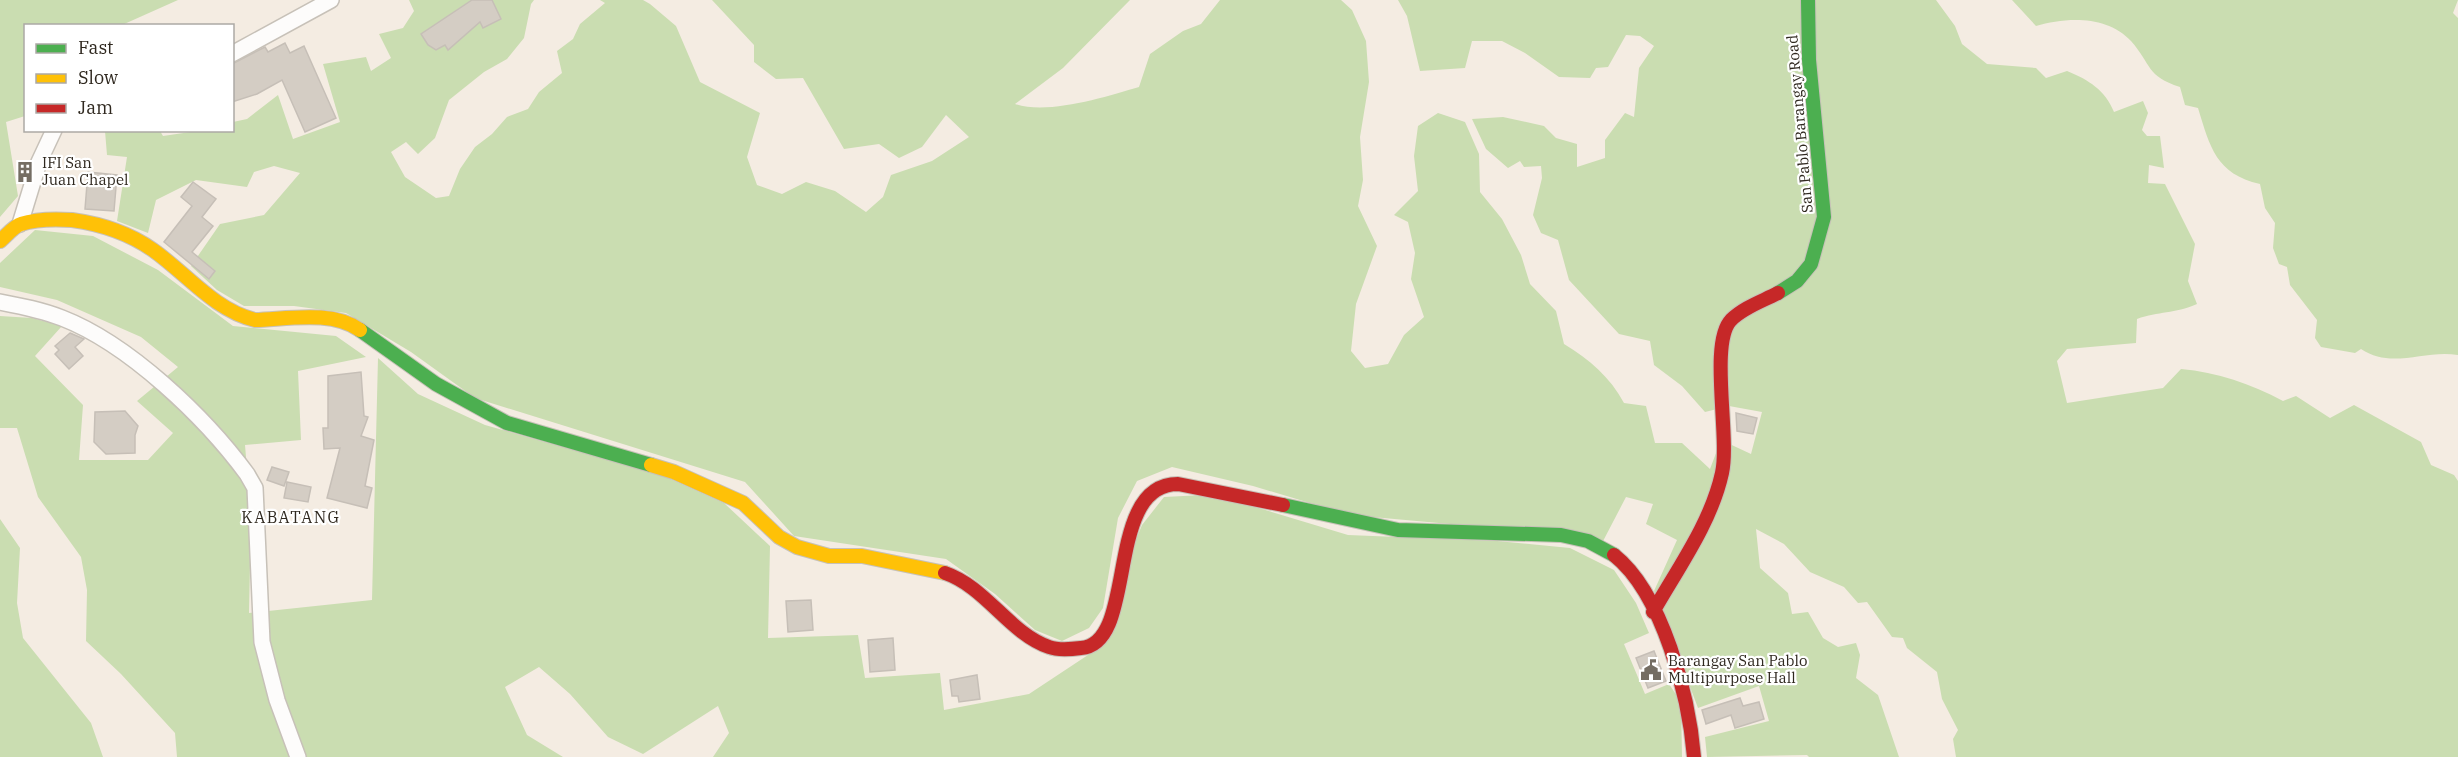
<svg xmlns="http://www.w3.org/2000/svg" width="2458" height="757" font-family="'IBM Plex Serif',serif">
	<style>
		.forest { fill: #caddb1 }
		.building { fill: #d4cdc4; stroke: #c6bfb7; stroke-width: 1.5 }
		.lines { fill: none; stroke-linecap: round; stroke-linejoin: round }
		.street-casing { stroke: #c7c1b8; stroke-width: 18 }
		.fast-casing { stroke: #c7c1b8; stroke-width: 16 }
		.slow-casing { stroke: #c7c1b8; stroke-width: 16 }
		.jam-casing { stroke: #c7c1b8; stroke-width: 16 }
		.street { stroke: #fdfcfb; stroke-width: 15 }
		.fast { stroke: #4caf50; stroke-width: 14 }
		.slow { stroke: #ffc107; stroke-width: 14 }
		.jam { stroke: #c62828; stroke-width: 14 }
		.labels { text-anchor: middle; stroke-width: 4.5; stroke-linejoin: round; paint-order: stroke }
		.street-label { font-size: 15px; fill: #2f281f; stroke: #fff }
		.poi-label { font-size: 15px; fill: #2f281f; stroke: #fff; text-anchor: start }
		.neighbourhood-label { font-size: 16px; letter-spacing: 1.5px; fill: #2f281f; stroke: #fff }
	</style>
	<rect width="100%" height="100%" fill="#f4ece2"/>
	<path class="forest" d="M0,0H178L122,25L26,26L25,116L6,122L18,196L0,217Z
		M409,0H534L531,4L524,38L507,59L484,72L449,100L435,138L418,154L406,142L391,152L405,177L436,198L449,196L460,169L475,147L492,134L507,117L528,109L539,92L562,73L557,51L573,39L580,24L605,3L600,0H643L650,4L676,26L700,82L760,113L747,157L757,185L782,194L806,182L835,191L866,212L883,197L891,175L932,161L969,137L946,115L922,147L899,158L879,144L844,149L803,78L776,79L754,62V45L712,0H1130L1063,68L1015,104C1048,115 1105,97 1139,87L1150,54L1183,31L1201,24L1220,0H1341L1352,10L1366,41L1369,82L1360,137L1363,180L1358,206L1377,246L1356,304L1351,351L1365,368L1388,364L1404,335L1424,317L1411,279L1415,253L1408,222L1394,215L1418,191L1414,156L1418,126L1438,113L1465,122L1479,154L1480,192L1502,219L1521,255L1530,284L1556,311L1564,344C1590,360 1610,377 1624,403L1646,406L1655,443H1682L1710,469L1721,440L1751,454L1762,412L1729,406L1705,412L1682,386L1654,365L1650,341L1619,334L1569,280L1558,240L1541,233L1533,215L1542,178L1541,166L1524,167L1520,161L1508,168L1486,149L1472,119L1503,117L1544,126L1556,138L1577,144V167L1605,158V140L1625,113L1634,117L1639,68L1654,46L1640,36L1626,35L1608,67L1596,68L1590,78L1559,77L1525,53L1502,41H1472L1465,68L1420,71L1407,16L1398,0H1936L1955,26L1962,44L1987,64L2036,68L2046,78L2067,71C2089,80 2105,90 2114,112L2143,101L2148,113L2142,130L2147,136H2160L2164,168L2149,165L2148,183L2165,184L2195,244L2188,281L2197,304C2174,314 2159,311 2137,319L2136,343L2067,349L2057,361L2067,403L2163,388L2181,369C2217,372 2251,384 2283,401L2296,396L2330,418L2354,405L2421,442L2431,465L2454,475L2458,481V757H1956L1953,739L1958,730L1942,699L1937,672L1907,648L1903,638L1892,637L1867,602L1858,603L1844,587L1810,572L1784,544L1756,529L1760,568L1788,593L1792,614L1808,612L1823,638L1838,647L1856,643L1860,655L1856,678L1878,695L1899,757H1809L1807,755L1707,757L1705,737L1769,721L1759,686L1698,708L1654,591L1677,540L1646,524L1653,504L1626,497L1601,545L1450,524L1350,515L1253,486L1172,467L1137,481L1118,518L1103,608L1089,628L1062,641L1035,630L995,594L946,559L794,536L745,482L475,398L411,352L346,313L294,306H244L217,290L191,266L220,224L264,215L300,173L274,166L254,172L247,187L196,180L156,200L148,233L117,221L127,157L107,155L105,131H160L163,136L197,131L232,130L233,122L247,119L278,95L293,139L340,122L323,64L366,57L371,71L391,58L379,34L403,28L414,11Z
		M2012,0H2458L2453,13L2458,18V355C2425,349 2392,370 2361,349L2355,353L2321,347L2315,338L2317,320L2290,285L2287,267L2279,264L2273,248L2275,223L2265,208L2260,184C2216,174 2210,147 2198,108L2185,105L2180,87C2146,76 2152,65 2131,41C2107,15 2066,17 2036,26Z
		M35,230L93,236L158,270L233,326L336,336L366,357L298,371L301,440L245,445L251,517L249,613L372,600L378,358L418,394L485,425L664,476L724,503L770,546L768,638L858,635L865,678L940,673L944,710L1029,694L1088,655L1142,525L1164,497L1203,495L1252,506L1348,535L1497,541L1570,548L1614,570L1636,603L1649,633L1624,644L1645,694L1669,684L1681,702L1682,757H713L729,733L718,706L643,754L608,737L570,694L539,667L505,687L527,735L563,757H177L175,733L121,674L86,641L87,590L81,557L38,497L17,428H0V316L32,318L62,326L35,356L83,405L79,460H148L173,433L137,401L178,367L141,337L57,300L0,287V263Z
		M0,519L20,548L17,603L23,638L91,723L103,757H0Z"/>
	<path class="building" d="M472,0H492L501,19L483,28L480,22L448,50L445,45L436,50L428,45L421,34Z
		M285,43L290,53L304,46L336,118L305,132L282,80L257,94L232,102V64L265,47L268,52Z
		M88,172L117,175L114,211L85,209Z
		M193,182L216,199L202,217L213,226L192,252L215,271L209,279L164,242L192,206L181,197Z
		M70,333L84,339L75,347L83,356L69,369L55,354L59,350L55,346Z
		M361,372L364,416L368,417L361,436L374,440L365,486L372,488L367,508L327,498L340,448L324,449L323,428H328V376Z
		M125,411L138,426L135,435V453L106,454L94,442L95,412Z
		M1736,413L1757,418L1753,434L1737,431Z
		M272,467L289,472L284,486L267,480Z
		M287,482L311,487L308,502L284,498Z
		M811,600L813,630L788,632L786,601Z
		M893,638L895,670L870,672L868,640Z
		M1654,651L1666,681L1648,688L1636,658Z
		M977,675L980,699L959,702L958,696H952L950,680Z
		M1740,698L1743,706L1759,702L1764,719L1735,728L1731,715L1706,724L1702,710Z"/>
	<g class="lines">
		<defs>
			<path id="street" d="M232,54L331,0
				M20,224L39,162L54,130
				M0,302C21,306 42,310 62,318C129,344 205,417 247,474L255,488L262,642L277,700L298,757"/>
			<path id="fast" d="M1778,293L1797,281L1811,264L1824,217L1809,60L1808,0
				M360,330L436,384L507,423L651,465
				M1283,505L1398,530L1561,535L1588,541L1614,555"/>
			<path id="slow" d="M0,241C6,236 14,226 21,224C36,219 57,219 72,220C101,224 129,233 153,250C187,274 214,310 255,320C288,319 332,310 360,330
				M651,465L674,472L743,503L779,537L797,547L829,556H862L945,573"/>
			<path id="jam" d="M1614,555C1663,594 1689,697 1694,757
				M945,573C986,587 1009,633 1049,647C1057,650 1073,649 1081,648C1139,644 1103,484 1178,484L1283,505
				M1653,612C1678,568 1711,523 1722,473C1730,437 1709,343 1731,320C1744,307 1763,301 1778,293"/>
		</defs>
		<use href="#street" class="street-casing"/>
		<use href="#fast" class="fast-casing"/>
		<use href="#slow" class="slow-casing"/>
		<use href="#jam" class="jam-casing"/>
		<use href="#street" class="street"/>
		<use href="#fast" class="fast"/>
		<use href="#slow" class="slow"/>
		<use href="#jam" class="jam"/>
	</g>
	<defs>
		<symbol id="building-bare" viewBox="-9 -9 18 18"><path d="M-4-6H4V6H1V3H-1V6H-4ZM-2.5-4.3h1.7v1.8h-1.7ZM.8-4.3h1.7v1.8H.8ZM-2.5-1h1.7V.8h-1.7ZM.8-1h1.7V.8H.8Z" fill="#746d63" stroke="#fff" stroke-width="2.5" paint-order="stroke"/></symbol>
		<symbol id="civic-bare" viewBox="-9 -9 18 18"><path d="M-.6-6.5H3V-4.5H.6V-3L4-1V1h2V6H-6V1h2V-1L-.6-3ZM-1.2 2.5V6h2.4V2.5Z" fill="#746d63" stroke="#fff" stroke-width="2.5" paint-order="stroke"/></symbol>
	</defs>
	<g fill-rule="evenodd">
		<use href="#building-bare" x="10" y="157" width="30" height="30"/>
		<use href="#civic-bare" x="1636" y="655" width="30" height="30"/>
	</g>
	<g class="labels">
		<g class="street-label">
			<text transform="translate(1800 124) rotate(-95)" y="5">San Pablo Barangay Road</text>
		</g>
		<g class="poi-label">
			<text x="42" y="168">IFI San<tspan x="42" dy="17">Juan Chapel</tspan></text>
			<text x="1668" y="666">Barangay San Pablo<tspan x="1668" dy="17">Multipurpose Hall</tspan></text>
		</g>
		<g class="neighbourhood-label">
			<text x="291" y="523">KABATANG</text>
		</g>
	</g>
	<rect x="24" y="24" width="210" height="108" fill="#ffffff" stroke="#aca9a5" stroke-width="1.5"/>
	<rect x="36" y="44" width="30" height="9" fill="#4caf50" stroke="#aca9a5" stroke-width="1.5"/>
	<text x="78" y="54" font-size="18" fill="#2f281f">Fast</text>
	<rect x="36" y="74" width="30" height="9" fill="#ffc107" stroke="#aca9a5" stroke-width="1.5"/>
	<text x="78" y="84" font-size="18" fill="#2f281f">Slow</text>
	<rect x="36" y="104" width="30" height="9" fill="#c62828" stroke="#aca9a5" stroke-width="1.5"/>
	<text x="78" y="114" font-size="18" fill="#2f281f">Jam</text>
</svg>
